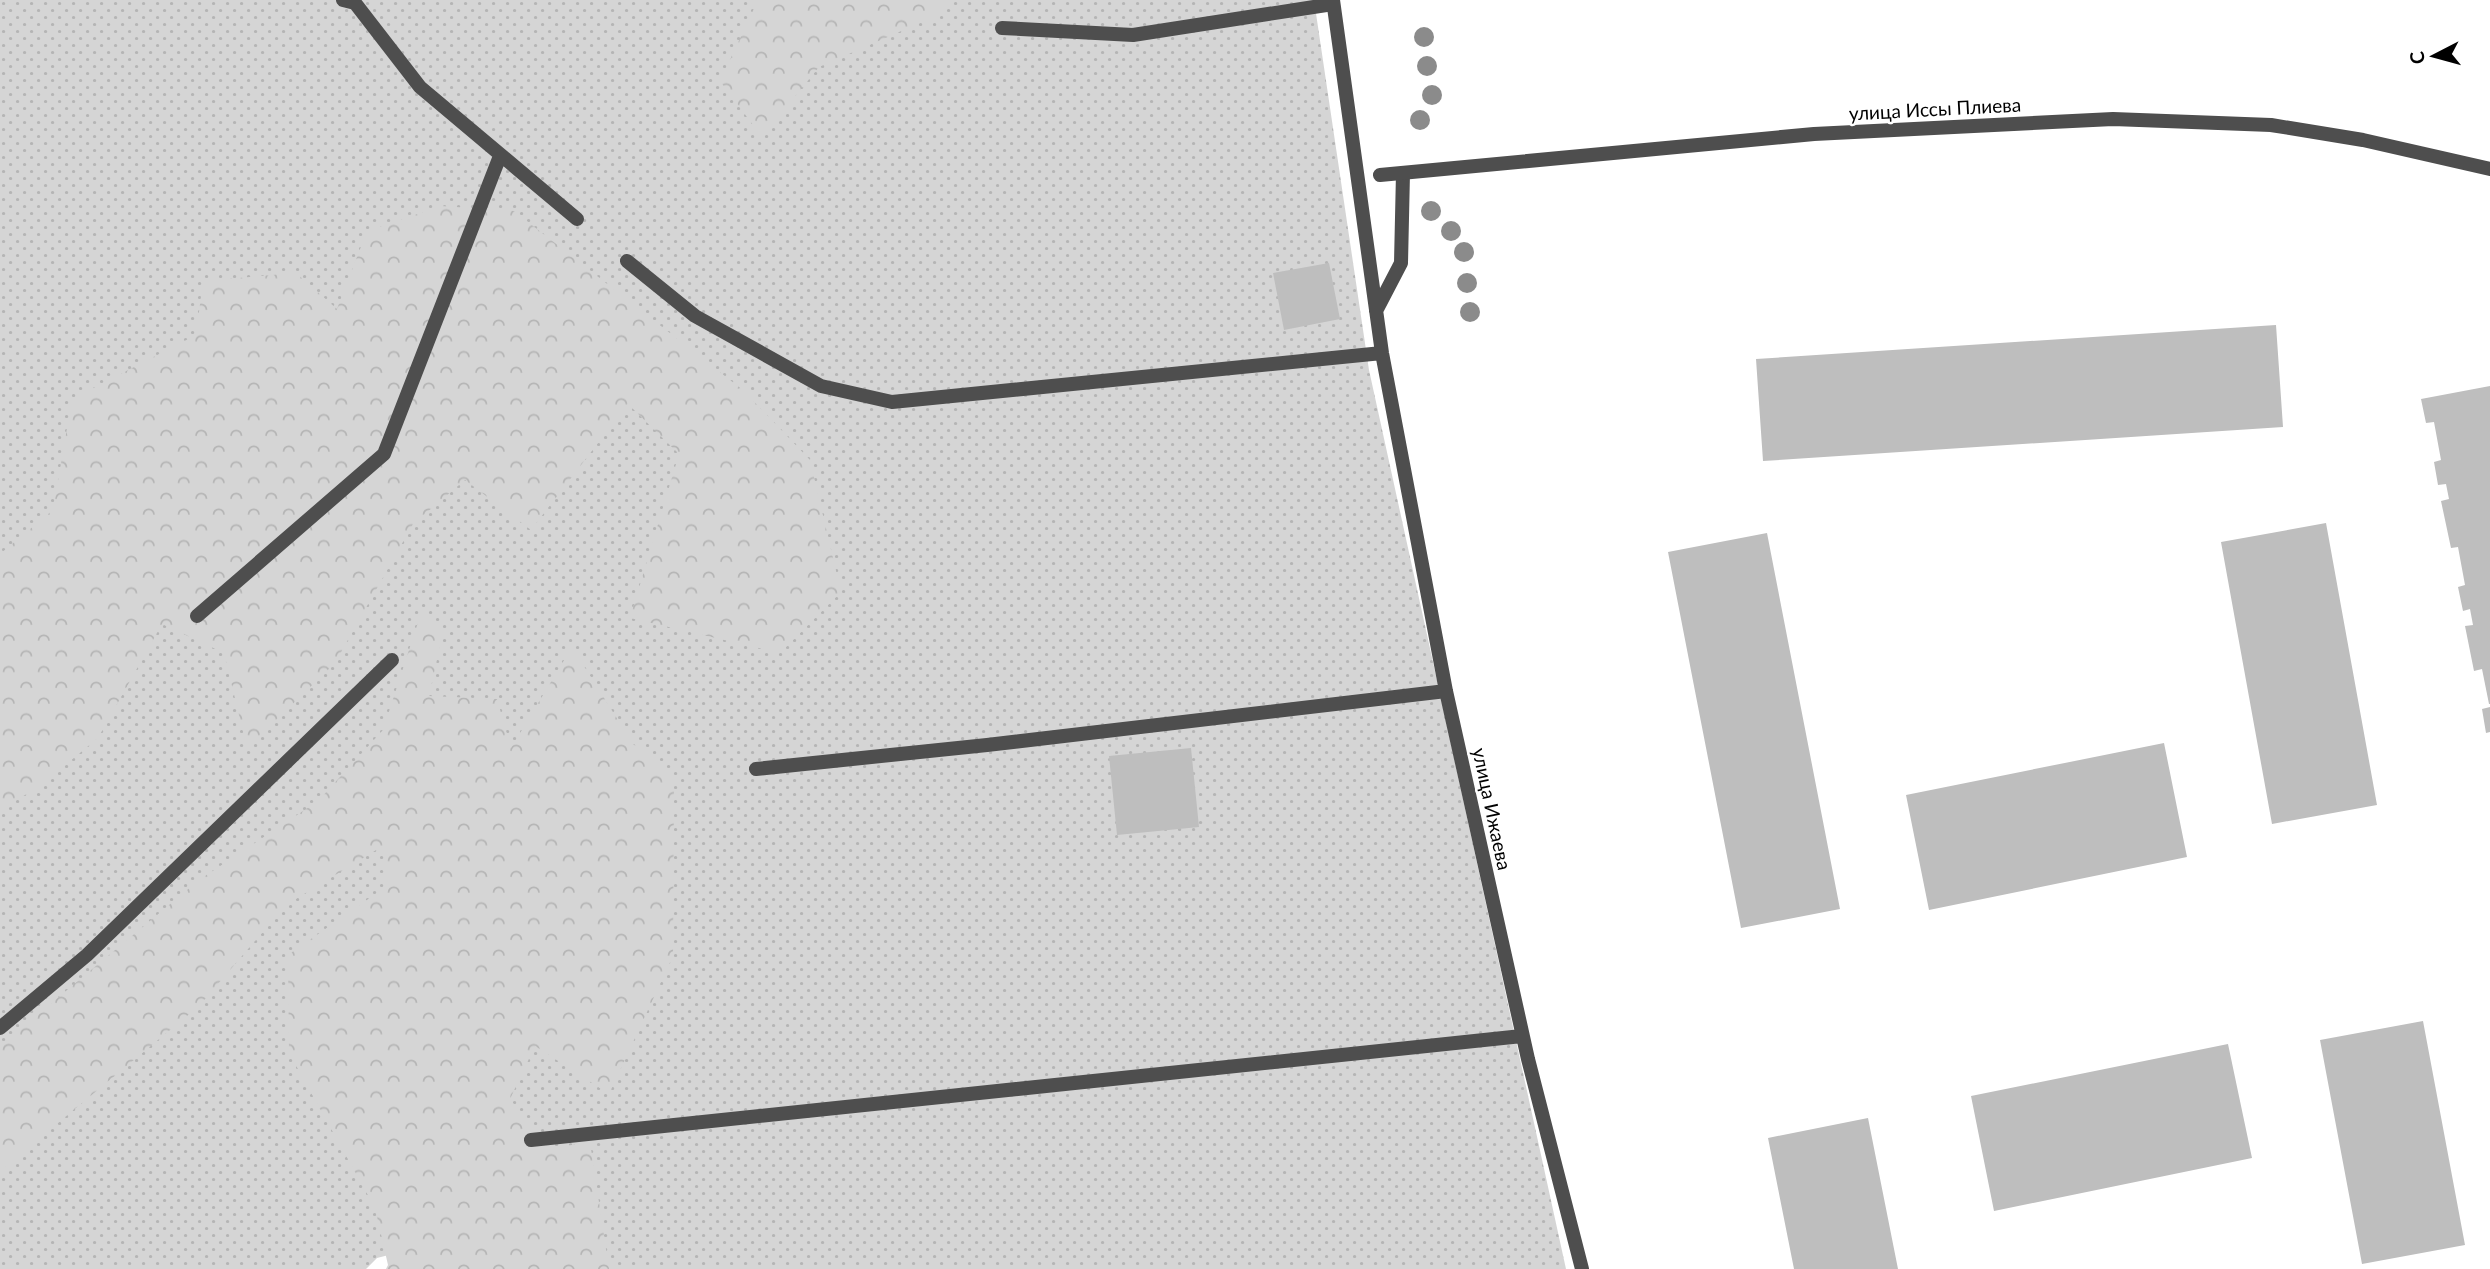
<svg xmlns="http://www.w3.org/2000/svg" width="2490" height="1269" font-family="Lato,sans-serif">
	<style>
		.grass { fill: url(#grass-dots) }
		.forest { fill: url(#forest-crowns) }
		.building { fill: #bebebe }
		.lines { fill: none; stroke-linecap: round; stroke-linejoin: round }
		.service { stroke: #4e4e4e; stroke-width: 14 }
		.minor { stroke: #4e4e4e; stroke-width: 14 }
		.tree { fill: #8b8b8b }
		.labels { text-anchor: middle; stroke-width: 5; stroke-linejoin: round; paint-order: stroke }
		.street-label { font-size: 19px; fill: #000; stroke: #fff }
	</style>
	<defs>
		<pattern id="grass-dots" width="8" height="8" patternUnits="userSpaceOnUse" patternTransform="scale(1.75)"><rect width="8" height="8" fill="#d5d5d5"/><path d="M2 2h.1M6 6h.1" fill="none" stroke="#b5b5b5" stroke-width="1.8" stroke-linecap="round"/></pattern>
		<pattern id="forest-crowns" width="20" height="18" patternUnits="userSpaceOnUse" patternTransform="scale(1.75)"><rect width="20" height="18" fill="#d5d5d5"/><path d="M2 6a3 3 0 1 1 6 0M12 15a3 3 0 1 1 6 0" fill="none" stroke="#b5b5b5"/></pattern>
	</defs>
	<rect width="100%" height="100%" fill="#fff"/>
	<path class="grass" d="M0,0H1314L1369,370L1566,1269H594L541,1216L377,1258L366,1269H0Z"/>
	<path class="forest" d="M758,0H946L938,15L819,67L762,137L720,81Z
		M441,206L514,211L744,391L810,460L841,592L780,653L630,618L679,454L628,404L531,530L465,480L413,524L335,663L247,748L224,653L162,624L98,738L40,786L0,810V554L53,510L72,399L196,335L203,281L296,273L337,309L367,231Z
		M421,613L443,632L429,696L497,699L511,748L572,647L633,744L674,775L673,956L609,1094L535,1046L510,1099L547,1149L590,1142L609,1269H386L388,1265L375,1208L289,1053L288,955L384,888L386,844L286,905L199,1006L0,1171V1046L199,880L318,801L383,730Z"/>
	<path class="building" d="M1329,263L1340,319L1284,330L1273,273Z
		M2276,325L2283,427L1763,461L1756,359Z
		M2490,386V704H2489L2482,669L2474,671L2465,626L2473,625L2470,609L2463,611L2458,587L2465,585L2458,547L2451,548L2441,501L2449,499L2446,484L2438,485L2434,462L2441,460L2434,422L2426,423L2421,399Z
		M2326,523L2377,805L2272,824L2221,542Z
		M1767,533L1840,909L1741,928L1668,552Z
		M2490,707V732L2486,733L2482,709Z
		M2164,743L2187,857L1929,910L1906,795Z
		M1191,748L1199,827L1117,835L1109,756Z
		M2423,1021L2465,1245L2362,1264L2320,1040Z
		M2228,1044L2252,1158L1994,1211L1971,1096Z
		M1868,1118L1898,1269H1794L1768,1138Z"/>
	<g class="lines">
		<path class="service" d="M343,0L355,3L420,87L577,219
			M1333,0L1382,353L1446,691L1528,1059L1582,1269
			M1002,28L1133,35L1333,4
			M627,261L695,316L821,386L892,402L1382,353
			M1376,311L1401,263L1403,173
			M197,616L384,454L500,156
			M756,769L987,745L1446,691
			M0,1028L87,955L392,660
			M531,1140L1522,1036"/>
		<path class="minor" d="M1380,175L1814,134L2113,119L2271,125L2363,140L2490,169"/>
	</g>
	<g class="tree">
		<circle cx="1424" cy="37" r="10"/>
		<circle cx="1427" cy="66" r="10"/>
		<circle cx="1432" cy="95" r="10"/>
		<circle cx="1420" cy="120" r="10"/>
		<circle cx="1431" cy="211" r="10"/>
		<circle cx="1451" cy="231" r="10"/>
		<circle cx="1464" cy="252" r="10"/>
		<circle cx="1467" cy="283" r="10"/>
		<circle cx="1470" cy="312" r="10"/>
	</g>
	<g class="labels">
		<g class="street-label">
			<text transform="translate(1935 109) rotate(-3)" y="7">улица Иссы Плиева</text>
			<text transform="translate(1492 809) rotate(78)" y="7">улица Ижаева</text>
		</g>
	</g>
	<g transform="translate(2434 56) rotate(264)" stroke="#ffffff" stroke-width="5" paint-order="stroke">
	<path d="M0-5L12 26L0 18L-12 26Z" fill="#000000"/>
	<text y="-10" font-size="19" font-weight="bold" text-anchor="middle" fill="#000000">С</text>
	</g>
</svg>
